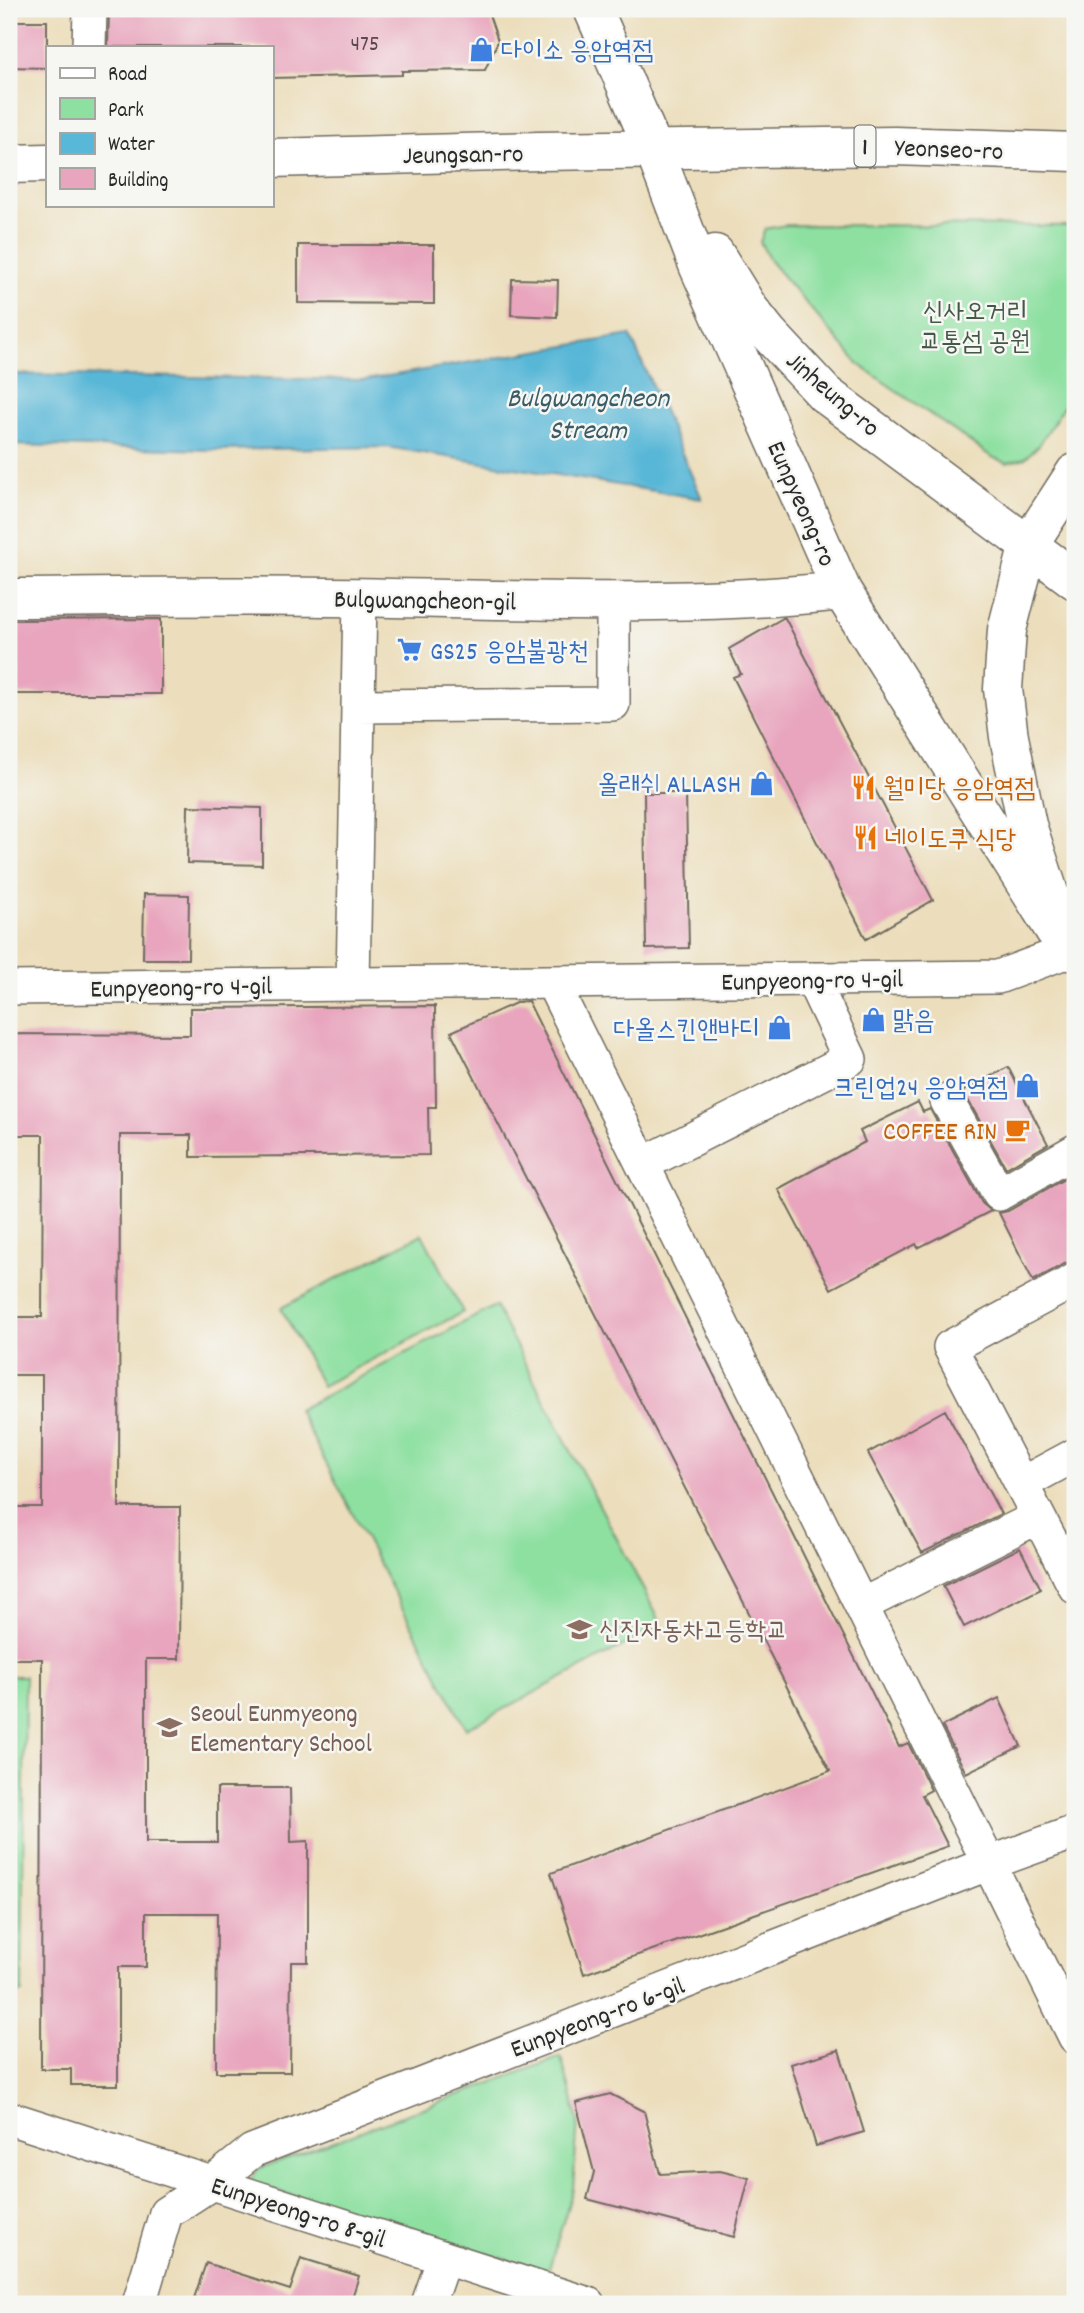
<svg xmlns="http://www.w3.org/2000/svg" width="1084" height="2313" font-family="Dekko,'Poor Story',sans-serif">
	<style>
		.green { fill: #8ee0a1; stroke: #5c8666; stroke-width: 2 }
		.water { fill: #59b7d7; stroke: #427181; stroke-width: 2 }
		.building { fill: #e8a5bd }
		.lines { fill: none; stroke-linecap: round; stroke-linejoin: round }
		.minor-casing { stroke: #6f6a5e; stroke-width: 36 }
		.tertiary-casing { stroke: #6f6a5e; stroke-width: 41 }
		.secondary-casing { stroke: #6f6a5e; stroke-width: 41 }
		.primary-casing { stroke: #6f6a5e; stroke-width: 41 }
		.minor { stroke: #fff; stroke-width: 33 }
		.tertiary { stroke: #fff; stroke-width: 38 }
		.secondary { stroke: #fff; stroke-width: 38 }
		.primary { stroke: #fff; stroke-width: 38 }
		.labels { text-anchor: middle; stroke-width: 5; stroke-linejoin: round; paint-order: stroke }
		.number-label { font-size: 23px; fill: #5a4a50 }
		.shield { fill: #f6f6f2; stroke: #686867; stroke-width: 2 }
		.shield-label { font-size: 24px; font-weight: bold; fill: #2b2b2b }
		.shop-label { font-size: 26px; fill: #366cbe; stroke: #f6f6f2; text-anchor: start }
		.street-label { font-size: 26px; fill: #2b2b2b; stroke: #f6f6f2 }
		.park-label { font-size: 26px; fill: #445848; stroke: #f6f6f2 }
		.food-label { font-size: 26px; fill: #c56008; stroke: #f6f6f2; text-anchor: start }
		.education-label { font-size: 26px; fill: #785e54; stroke: #f6f6f2; text-anchor: start }
		.water-label { font-size: 28px; font-style: italic; fill: #3b5c67; stroke: #f6f6f2 }
	</style>
	<rect width="100%" height="100%" fill="#f6f6f2"/>
	<filter id="ink" filterUnits="userSpaceOnUse"><feTurbulence type="fractalNoise" baseFrequency=".0143" numOctaves="2"/><feDisplacementMap in="SourceGraphic" scale="14" xChannelSelector="R" yChannelSelector="G"/><feConvolveMatrix kernelMatrix="1 2 1 2 8 2 1 2 1" color-interpolation-filters="sRGB"/></filter>
	<filter id="wash" filterUnits="userSpaceOnUse"><feTurbulence type="fractalNoise" baseFrequency=".00686" numOctaves="4" result="noise"/><feDisplacementMap in="SourceGraphic" scale="28" xChannelSelector="R" yChannelSelector="G"/><feGaussianBlur stdDeviation="1.57" result="paint"/><feColorMatrix in="noise" values="0 0 0 0 0 0 0 0 0 0 0 0 0 0 0 0 0 1.4 0 .05"/><feComposite in="paint" operator="in"/></filter>
	<g filter="url(#wash)">
		<rect width="100%" height="100%" fill="#ecdebc"/>
		<path class="green" d="M786,225L1075,226V389L1039,445L1025,458L1007,463L992,457L858,364L770,261L760,242L765,229Z
			M422,1234L463,1312L322,1386L281,1308Z
			M495,1306L662,1625L466,1729L298,1410Z
			M9,1676H25L22,1993H9Z
			M561,2057L578,2120L573,2189L548,2272L249,2183L258,2169Z"/>
		<path class="water" d="M630,335L702,499L387,447L213,450L9,445V374L365,380Z"/>
		<g id="blocks">
			<path class="building" d="M109,9H487L498,41L485,70L402,71V75L271,78V47H108Z
				M9,21H47V68L9,67Z
				M298,245H434V304L298,303Z
				M512,279L558,280L557,317L511,315Z
				M783,618H785L933,900L866,939L733,677L741,674L729,649Z
				M161,619V694H9V620Z
				M644,793H686L689,948L646,949Z
				M188,806L262,808V865L187,863Z
				M144,894L189,895L188,959H143Z
				M528,1001L899,1747L908,1743L931,1790L922,1795L948,1846L584,1974L551,1873L830,1771L451,1032L518,1002Z
				M435,1006L436,1107H428L429,1155L191,1157V1135H120L119,1507H180L179,1659H146V1842H217V1788H290L291,1842L308,1841V1962H291L290,2072H216L217,1913H146V1967H118V2085H71V2069H41L42,1659H9V1507H42V1375H9V1317H42L43,1135H9V1034L190,1035V1008Z
				M1008,1067L1048,1144L1006,1168L963,1091Z
				M918,1102L923,1112L930,1109L982,1203L991,1211L918,1248L916,1244L831,1289L778,1189L865,1142L860,1131Z
				M1066,1178L1075,1197V1261L1066,1263L1033,1281L999,1213L1008,1211Z
				M945,1410L1001,1514L922,1553L868,1453Z
				M1020,1548L1041,1589L964,1627L943,1586Z
				M999,1698L1021,1746L966,1773L942,1726Z
				M839,2050L864,2132L816,2146L791,2064Z
				M610,2094L644,2111L660,2174L720,2171L749,2178L734,2237L587,2199L594,2172L576,2103Z
				M301,2258L359,2276L350,2304H192L206,2263L290,2290Z"/>
		</g>
	</g>
	<g filter="url(#ink)">
		<use href="#blocks" fill-opacity="0" stroke="#6f6a5e" stroke-width="2"/>
		<g class="lines">
			<defs>
				<path id="minor" d="M89,47L90,9
					M358,706L613,704V602
					M552,982L1075,2037
					M353,984L360,597
					M9,988L998,977L1068,951
					M947,1101L999,1194L1075,1151
					M643,1164L850,1059L812,979
					M1075,1280L950,1347L1075,1587
					M1021,1484L1075,1455
					M862,1605L1038,1517
					M9,2118L588,2304
					M139,2304L166,2213L212,2183L252,2151L990,1863L1075,1832
					M428,2304L444,2258"/>
				<path id="tertiary" d="M9,598C136,597 264,595 391,598C541,600 692,607 842,591"/>
				<path id="secondary" d="M593,9L654,150L698,265L842,591L1055,931
					M715,254L749,309L768,333L825,394L1075,580"/>
				<path id="primary" d="M271,158L539,151L895,146L1075,152
					M9,164L47,163
					M1068,951L1027,825L1009,737L1003,689L1007,630L1029,544L1075,473"/>
			</defs>
			<use href="#minor" class="minor-casing"/>
			<use href="#tertiary" class="tertiary-casing"/>
			<use href="#secondary" class="secondary-casing"/>
			<use href="#primary" class="primary-casing"/>
			<use href="#minor" class="minor"/>
			<use href="#tertiary" class="tertiary"/>
			<use href="#secondary" class="secondary"/>
			<use href="#primary" class="primary"/>
		</g>
	</g>
	<defs>
		<symbol id="shop-bare" viewBox="-9 -9 18 18"><path d="M-5-2.5h2.3a2.7 3.5 0 0 1 5.4 0H5L5.5 6h-11ZM-1.5-2.5h3a1.5 2.3 0 0 0-3 0Z" fill="#3f7fe0" stroke="#f6f6f2" stroke-width="2.5" paint-order="stroke"/></symbol>
		<symbol id="supermarket-bare" viewBox="-9 -9 18 18"><path d="M-6-5.5h2.5l.6 2H6L4.5 2H-2.5L-4.4-4H-6ZM-1.5 3.2a1.3 1.3 0 1 0 .1 0ZM3 3.2a1.3 1.3 0 1 0 .1 0Z" fill="#3f7fe0" stroke="#f6f6f2" stroke-width="2.5" paint-order="stroke"/></symbol>
		<symbol id="restaurant-bare" viewBox="-9 -9 18 18"><path d="M-5-6h1v4h1v-4h1v4h1v-4h1v5L-1.5 .5V6h-2V.5L-5-1ZM5-6V6H3V1.5H1.5Q1.5-4 5-6Z" fill="#e8710a" stroke="#f6f6f2" stroke-width="2.5" paint-order="stroke"/></symbol>
		<symbol id="cafe-bare" viewBox="-9 -9 18 18"><path d="M-5.5-4.5H6V0H3Q3 3.5 0 3.5H-2.5Q-5.5 3.5-5.5 0ZM3-3.2v2h1.7v-2ZM-6 4.5H4V6H-6Z" fill="#e8710a" stroke="#f6f6f2" stroke-width="2.5" paint-order="stroke"/></symbol>
		<symbol id="school-bare" viewBox="-9 -9 18 18"><path d="M0-5L7-2L0 1L-7-2ZM-4 1L0 2.5L4 1V4Q0 6-4 4Z" fill="#8d6e63" stroke="#f6f6f2" stroke-width="2.5" paint-order="stroke"/></symbol>
	</defs>
	<g fill-rule="evenodd">
		<use href="#shop-bare" x="464" y="32" width="35" height="35"/>
		<use href="#supermarket-bare" x="392" y="632" width="35" height="35"/>
		<use href="#shop-bare" x="744" y="766" width="35" height="35"/>
		<use href="#restaurant-bare" x="846" y="770" width="35" height="35"/>
		<use href="#restaurant-bare" x="848" y="820" width="35" height="35"/>
		<use href="#shop-bare" x="856" y="1002" width="35" height="35"/>
		<use href="#shop-bare" x="762" y="1010" width="35" height="35"/>
		<use href="#shop-bare" x="1010" y="1068" width="35" height="35"/>
		<use href="#cafe-bare" x="1000" y="1112" width="35" height="35"/>
		<use href="#school-bare" x="562" y="1612" width="35" height="35"/>
		<use href="#school-bare" x="152" y="1710" width="35" height="35"/>
	</g>
	<g class="labels">
		<g class="number-label">
			<text x="365" y="50">475</text>
		</g>
		<rect class="shield" x="854.5" y="125.5" width="21" height="41" rx="5"/>
		<g class="shield-label">
			<text x="865" y="154">1</text>
		</g>
		<g class="shop-label">
			<text x="501" y="58">다이소 응암역점</text>
			<text x="430" y="659">GS25 응암불광천</text>
			<text x="741" y="792" text-anchor="end">올래쉬 ALLASH</text>
			<text x="893" y="1028">맑음</text>
			<text x="760" y="1037" text-anchor="end">다올스킨앤바디</text>
			<text x="1008" y="1095" text-anchor="end">크린업24 응암역점</text>
		</g>
		<g class="street-label">
			<text transform="translate(949 148) rotate(2)" y="9">Yeonseo-ro</text>
			<text transform="translate(463 153) rotate(-1)" y="9">Jeungsan-ro</text>
			<text transform="translate(834 393) rotate(41)" y="9">Jinheung-ro</text>
			<text transform="translate(803 503) rotate(66)" y="9">Eunpyeong-ro</text>
			<text transform="translate(425 599) rotate(1)" y="9">Bulgwangcheon-gil</text>
			<text transform="translate(812 979) rotate(-1)" y="9">Eunpyeong-ro 4-gil</text>
			<text transform="translate(181 986) rotate(-1)" y="9">Eunpyeong-ro 4-gil</text>
			<text transform="translate(597 2016) rotate(-21)" y="9">Eunpyeong-ro 6-gil</text>
			<text transform="translate(299 2211) rotate(18)" y="9">Eunpyeong-ro 8-gil</text>
		</g>
		<g class="park-label">
			<text x="975" y="319">신사오거리<tspan x="975" dy="30">교통섬 공원</tspan></text>
		</g>
		<g class="food-label">
			<text x="883" y="796">월미당 응암역점</text>
			<text x="885" y="847">네이도쿠 식당</text>
			<text x="997" y="1139" text-anchor="end">COFFEE RIN</text>
		</g>
		<g class="education-label">
			<text x="599" y="1638">신진자동차고등학교</text>
			<text x="190" y="1721">Seoul Eunmyeong<tspan x="190" dy="30">Elementary School</tspan></text>
		</g>
		<g class="water-label">
			<text x="588" y="406">Bulgwangcheon<tspan x="588" dy="32">Stream</tspan></text>
		</g>
	</g>
	<rect width="1084" height="2313" fill="none" stroke="#f6f6f2" stroke-width="35"/>
	<rect x="46" y="46" width="228" height="161" fill="#f6f6f2" stroke="#a5a5a2" stroke-width="2"/>
	<rect x="60" y="68" width="35" height="10" fill="#ffffff" stroke="#a5a5a2" stroke-width="2"/>
	<text x="108" y="80" font-size="21" fill="#2b2b2b">Road</text>
	<rect x="60" y="98" width="35" height="21" fill="#8ee0a1" stroke="#a5a5a2" stroke-width="2"/>
	<text x="108" y="116" font-size="21" fill="#2b2b2b">Park</text>
	<rect x="60" y="133" width="35" height="21" fill="#59b7d7" stroke="#a5a5a2" stroke-width="2"/>
	<text x="108" y="150" font-size="21" fill="#2b2b2b">Water</text>
	<rect x="60" y="168" width="35" height="21" fill="#e8a5bd" stroke="#a5a5a2" stroke-width="2"/>
	<text x="108" y="186" font-size="21" fill="#2b2b2b">Building</text>
</svg>
